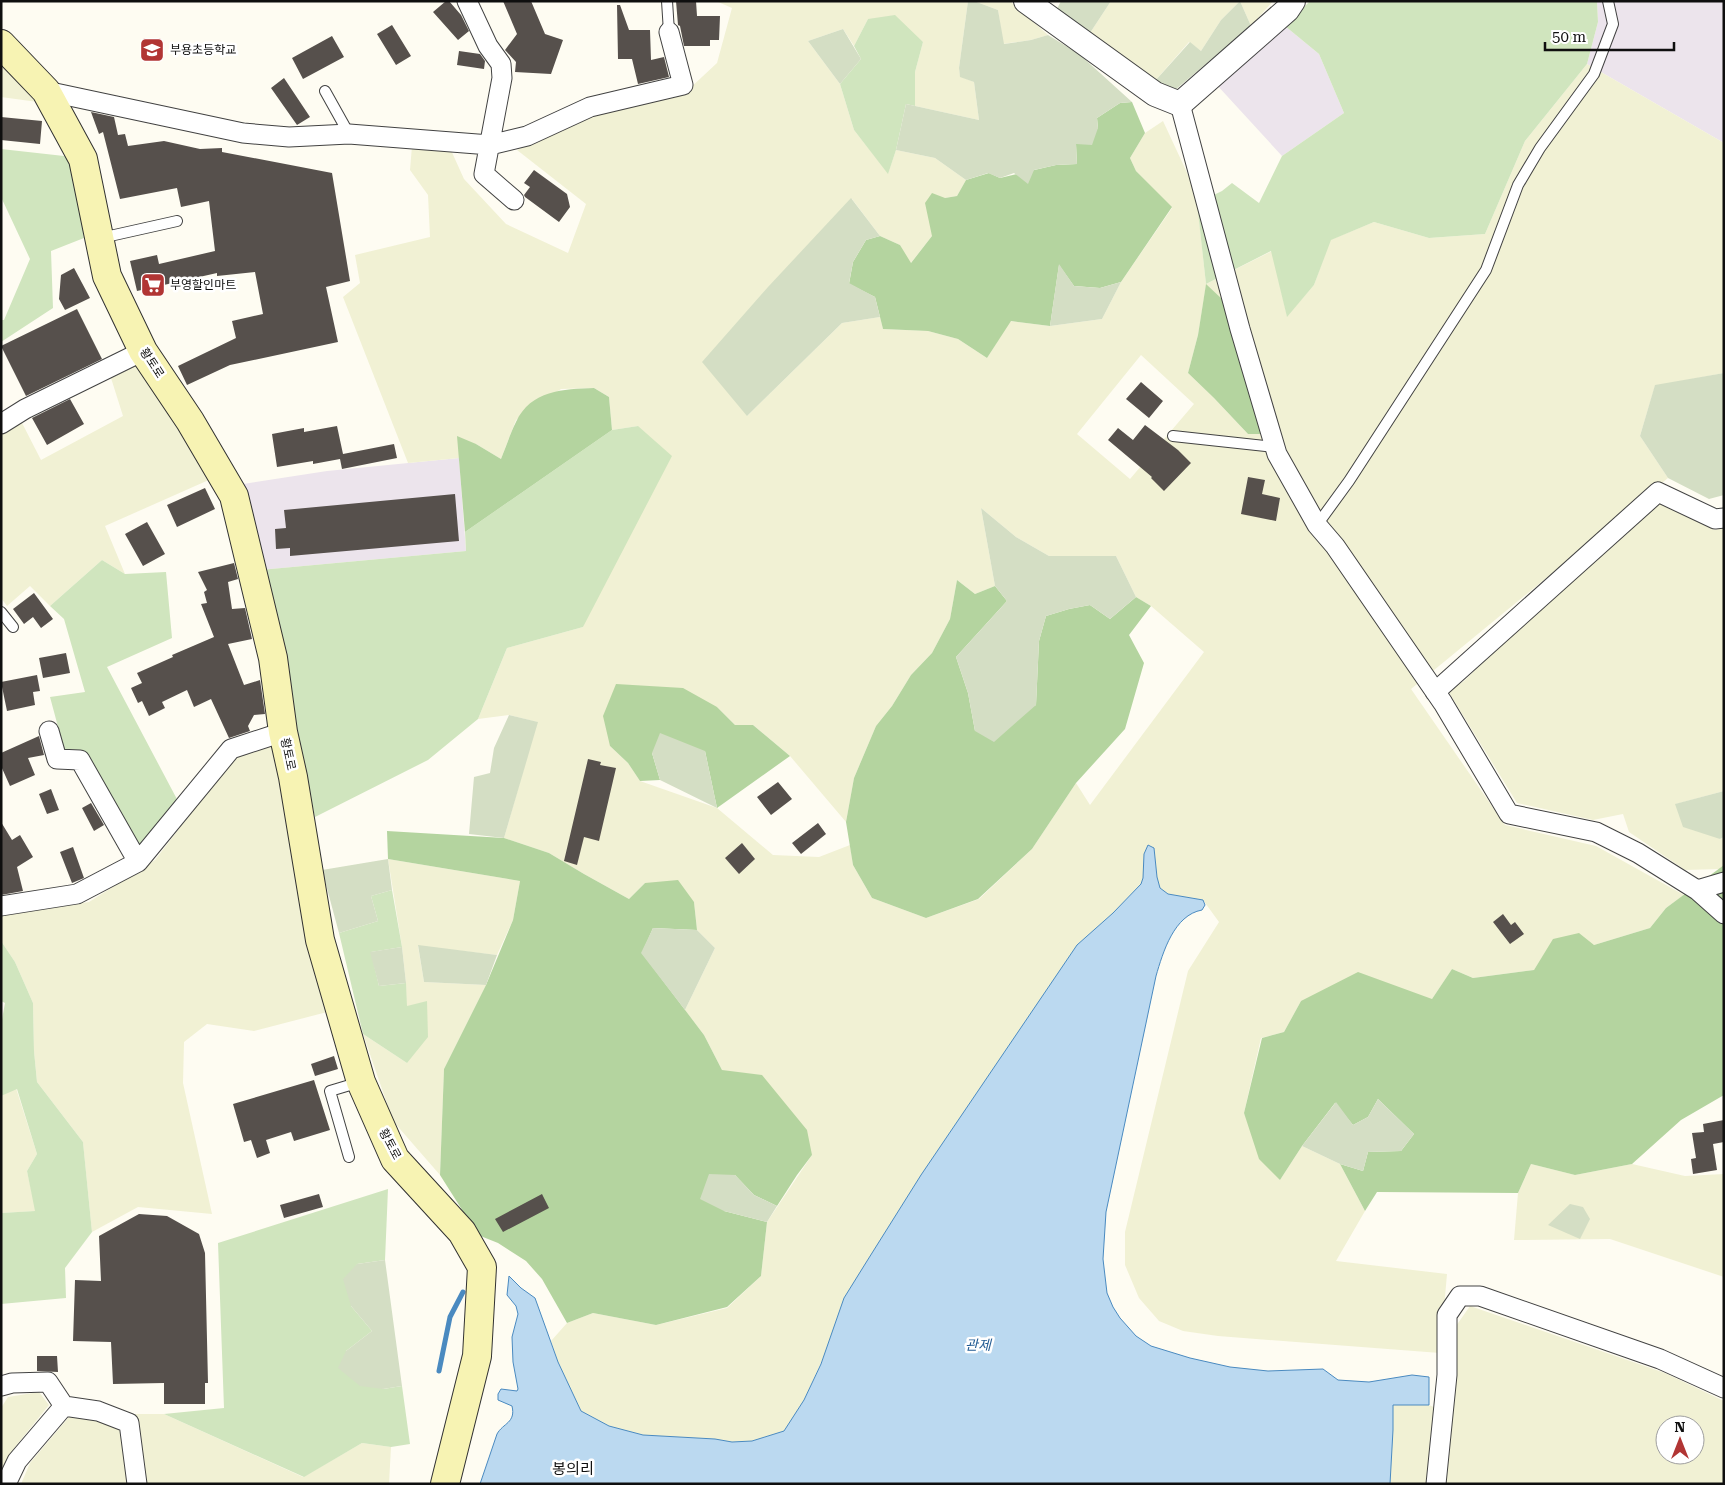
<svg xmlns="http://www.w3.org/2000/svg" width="1725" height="1485" font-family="'Roboto Serif','Noto Sans KR',serif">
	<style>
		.industrial { fill: #ece4ec }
		.farmland { fill: #f1f1d4; fill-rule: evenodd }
		.green { fill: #d0e5be }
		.forest { fill: #b4d49f }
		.cemetery { fill: #d4dec4 }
		.water { fill: #bbd9f0; stroke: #4a8ac0 }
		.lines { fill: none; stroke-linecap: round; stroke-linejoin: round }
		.stream { stroke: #4a8ac0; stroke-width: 5 }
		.building { fill: #56504c }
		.service-casing { stroke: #424242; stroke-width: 12 }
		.minor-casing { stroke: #424242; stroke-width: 21 }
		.tertiary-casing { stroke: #424242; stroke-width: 26 }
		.secondary-casing { stroke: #313131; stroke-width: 30 }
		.service { stroke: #fff; stroke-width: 10 }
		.minor { stroke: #fff; stroke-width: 19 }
		.tertiary { stroke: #fff; stroke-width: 24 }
		.secondary { stroke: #f7f3b3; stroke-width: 28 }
		.labels { text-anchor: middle; stroke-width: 5; stroke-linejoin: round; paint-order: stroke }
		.poi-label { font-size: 12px; fill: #0f0f0f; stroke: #fff; text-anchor: start }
		.street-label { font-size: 12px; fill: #0f0f0f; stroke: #fff }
		.water-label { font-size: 14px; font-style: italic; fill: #245d94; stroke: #fff }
		.quarter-label { font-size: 15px; fill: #0f0f0f; stroke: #fff }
	</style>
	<rect width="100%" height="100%" fill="#fefcf2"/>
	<path class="industrial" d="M1597,1H1724V143L1587,64L1598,22Z
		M1285,26L1319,54L1344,113L1282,156L1216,84Z
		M459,458L466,551L260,570L243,484L327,471Z"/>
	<path class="farmland" d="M716,1H968L959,68L960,76L974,82L979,120L915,106V72L923,42L868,19L854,46L843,29L808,41L840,84L854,130L888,173L896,150L935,158L966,180L957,196L945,198L932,236L910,264L900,245L880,236L852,199L747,416L842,323L880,317L883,329L928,331L958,339L987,358L1010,321L1050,326L1102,319L1121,282L1172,208L1136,171L1130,158L1145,133L1163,121L1196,192L1206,284L1272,251L1287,316L1314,285L1330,240L1374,222L1429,238L1485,234L1525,141L1587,64L1724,143V373L1655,386L1640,436L1668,478L1411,689L1505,825L1596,846L1684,895L1666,908L1650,928L1594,945L1554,939L1534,970L1473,978L1452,969L1432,999L1301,1001L1284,1032L1261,1038L1244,1113L1280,1180L1302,1146L1340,1164L1365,1211L1336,1261L1447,1274L1440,1353L1218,1336L1183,1331L1159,1321L1139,1298L1125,1265V1232L1188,971L1219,922L1203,900L1168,894L1159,888L1157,877L1154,848L1144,854L1143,878L1141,884L1113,913L1077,945L921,1175L867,1261L804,1400L784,1431L752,1441L732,1442L715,1439L643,1435L609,1426L581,1411L558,1362L551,1341L567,1323L593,1313L656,1325L727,1308L761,1276L767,1222L812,1155L722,1070L704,1035L685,1010L715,948L697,930L694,902L645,883L629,899L584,874L549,853L504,838L537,722L509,715L478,719L507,648L583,627L638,426L612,430L609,397L594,388L561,389L516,420L501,459L476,444L459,458L408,463L343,297L360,283L355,255L430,237L428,195L410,170L412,146L450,148L464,179L506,224L568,253L586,204L517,150L587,116L688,90L717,63L732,8ZM1206,285L1223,301L1233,339L1248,434L1214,398L1188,373L1198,335ZM1141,355L1194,404L1130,479L1077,434ZM981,508L1016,537L1049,556H1116L1136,597L1151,606L1204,652L1090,805L1076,783L1032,849L979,899L926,918L872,898L853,865L850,845L819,857L773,855L717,808L640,781L628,763L610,746L717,707L735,725H753L790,756L846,822L854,778L876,726L892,706L911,675L932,653L950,619L957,580L975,594L995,586Z
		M974,1H1010L1048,35L1031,40L1003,44L998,10Z
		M1111,1H1240L1221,20L1201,51L1189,42L1155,81L1090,33Z
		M1240,1H1273L1251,26Z
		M1,64L45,103L1,97Z
		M140,364L211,479L105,526L125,574L102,560L50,606L30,586L7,606L1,598V434L21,421L41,460L123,416L111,378Z
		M1651,498L1715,530L1724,528V791L1676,804L1720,839L1724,837V865L1720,869L1685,870L1629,832L1623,814L1593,820L1517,803L1448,691L1464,681Z
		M271,743L303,896L331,1011L254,1031L207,1024L184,1042L183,1083L212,1214L138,1207L92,1232L83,1142L37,1082L34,1051L33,1003L15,962L1,941V915L89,902L155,860L232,760Z
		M388,859L520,881L513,920L497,955L418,946L424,982L486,985L444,1069L440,1175L393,1121L363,1034L407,1063L406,983L402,947Z
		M16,1088L37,1154L27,1171L36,1211L1,1213V1096Z
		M1531,1164L1575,1175L1632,1164L1685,1176L1724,1174V1277L1610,1239L1514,1240L1518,1193Z
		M1470,1306L1665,1373L1724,1401V1484H1446L1456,1326ZM1665,1425H1695V1455H1665Z
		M39,1392L49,1405L15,1447L1,1472V1408L8,1397Z
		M1393,1404L1429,1405L1438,1409L1429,1484H1390L1393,1430Z
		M132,1414H164L303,1477L362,1443L391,1447L389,1484H21L30,1463L69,1417Z"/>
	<path class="green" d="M1310,1H1597L1598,22L1587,64L1525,141L1485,234L1429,238L1374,222L1331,240L1314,285L1287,317L1271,251L1206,284L1197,203L1222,191L1232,183L1259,203L1282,156L1344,113L1319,54L1285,26Z
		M895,15L923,42L915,72V106L906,104L896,150L888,174L854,130L840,84L861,59L854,46L868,19Z
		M1,149L73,157L84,238L51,251L53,308L1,342V320H4L30,259L1,197Z
		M638,426L672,456L583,627L507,648L478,719L428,760L315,817L260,570L466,551L465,532L612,430Z
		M102,560L125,574L166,572L172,638L107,667L179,803L137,853L80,750L64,749L50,697L85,692L64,619L50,606Z
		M392,890L402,947L371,952L379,986L406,983L407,1006L427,1001L428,1037L407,1063L363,1034L339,933L378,921L371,896Z
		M1,941L15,962L33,1003L34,1051L37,1082L83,1142L92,1232L65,1268L66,1298L1,1304V1213L35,1211L27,1171L37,1154L17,1089L1,1096V1025L5,1003L1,1001Z
		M388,1189L385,1260L357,1264L351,1306L372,1331L346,1351L383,1389L402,1386L410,1444L391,1447L362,1443L304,1477L164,1414L224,1408L218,1243Z"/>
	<path class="forest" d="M1132,102L1145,133L1130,158L1136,171L1172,207L1121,282L1100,288L1074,286L1059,265L1050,326L1011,321L987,358L958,339L928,331L883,329L875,297L849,284L853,262L866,240L880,236L900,245L911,263L932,236L925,203L932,193L945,198L957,196L966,180L989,173L1000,178L1056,165L1077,164L1076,144L1098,128L1097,118L1120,103Z
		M1206,284L1223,300L1233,339L1264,434H1248L1214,398L1188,373L1198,335Z
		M594,388L609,397L612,430L465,532L457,436L476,444L501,459C506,447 510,434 516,422C531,390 563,389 594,388Z
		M957,580L975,594L995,586L1007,601L956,657L968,693L975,731L1036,705L1039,641L1046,616L1069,609L1090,605L1110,619L1136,597L1151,606L1129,635L1144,663L1125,729L1076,783L1032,849L978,899L926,918L872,898L853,865L846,822L854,778L876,726L892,706L911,675L932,653L950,619Z
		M616,684L683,688L717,707L735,725H753L790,756L717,808L705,751L652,753L660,780L640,781L628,763L610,746L603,716Z
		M387,831L504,838L549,853L584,874L629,899L645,883L678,880L694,902L697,930L653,928L642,953L704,1035L722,1070L762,1075L807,1130L812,1155L797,1175L777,1206L754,1195L735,1175L724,1211L767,1222L761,1276L727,1307L656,1325L593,1313L567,1323L542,1279L526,1261L498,1243L478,1235L440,1175L444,1069L486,985L513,920L520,881L388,859Z
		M1724,865V1095L1681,1120L1632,1164L1575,1175L1531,1164L1518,1193L1377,1192L1365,1211L1340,1164L1363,1171L1368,1152L1401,1151L1414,1134L1378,1099L1368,1117L1353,1125L1335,1103L1302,1146L1280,1180L1259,1159L1244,1113L1262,1038L1284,1032L1301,1001L1358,972L1432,999L1452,969L1473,978L1534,970L1553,939L1579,933L1594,945L1650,928L1666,908Z"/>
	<path class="cemetery" d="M968,1H974L998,10L1004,44L1031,40L1048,35L1079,54L1132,102L1120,103L1097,118L1098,128L1092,145L1076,144L1077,164L1056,165L1034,170L1028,184L1014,173L1000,178L988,173L966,180L935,158L896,150L906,104L979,120L974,82L960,77L959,68Z
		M1061,1H1111L1090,33L1057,9Z
		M1240,1L1251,26L1175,90L1155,81L1190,42L1201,51L1221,20Z
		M843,29L861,59L840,84L808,41Z
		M851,198L880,236L866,240L853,262L849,283L875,297L880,317L842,323L747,416L702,362L768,287Z
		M1059,264L1074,286L1100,288L1121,282L1102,319L1050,326Z
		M1724,373V495L1709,499L1668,478L1640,436L1655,385Z
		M981,508L1016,537L1049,556H1116L1136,597L1110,619L1090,605L1069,609L1046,616L1039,641L1036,705L994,742L975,731L968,693L956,657L1007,601L995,586Z
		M509,715L538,722L504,838L469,834L474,777L490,773L494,748Z
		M660,733L705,751L717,808L660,780L652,753Z
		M1724,791V837L1720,839L1683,827L1675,804Z
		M388,859L392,890L371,896L378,921L339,933L322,870Z
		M653,928L697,930L715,948L685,1010L641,953Z
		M418,945L497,955L486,985L424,982Z
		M402,947L406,983L379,986L370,952Z
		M1378,1099L1414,1134L1401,1151L1368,1152L1363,1171L1340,1164L1302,1146L1336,1102L1353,1125L1368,1117Z
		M709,1174L735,1175L754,1195L777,1206L767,1222L724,1211L700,1199Z
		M1570,1204L1583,1207L1590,1219L1580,1239L1548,1225Z
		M385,1260L402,1386L383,1389L360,1386L338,1368L346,1351L372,1331L351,1306L343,1279L357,1264Z"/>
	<path class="water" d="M1148,845L1154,848L1157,877L1160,888L1168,894L1203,900L1205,905L1202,910C1174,915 1163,952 1156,976L1106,1212L1103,1259L1107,1293L1113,1307L1120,1318L1136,1336L1151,1346L1190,1358L1230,1367L1268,1371L1323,1369L1338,1380L1369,1382L1412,1375L1429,1377V1405H1393V1430L1390,1484H480L497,1434C503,1423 516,1423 512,1406L498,1400V1394L501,1389L517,1391L518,1389L513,1362L512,1337L518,1314L516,1306L507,1295L509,1276L521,1288L535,1298L558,1362L581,1411L609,1426L643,1435L715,1439L732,1442L752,1441L784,1431L804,1400L821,1364L844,1298L867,1261L921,1175L1077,945L1113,913L1141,884L1143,878L1144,854Z"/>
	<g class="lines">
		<path class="stream" d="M439,1371L450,1317L463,1292"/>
	</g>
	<path class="building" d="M446,1H449L461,15L469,31L458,40L433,12Z
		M503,1H531L545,34L563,40L551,74L515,72L516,62L505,50L517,34Z
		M676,1H696L697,16H720L719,40H710V46H684L680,26L678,25Z
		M617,5H620L629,30H650L651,60L664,57L669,77L638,84L632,59H618Z
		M392,25L411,56L396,65L377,34Z
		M332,36L344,57L303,79L292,58Z
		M459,51L480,54L485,61L484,69L457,65Z
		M284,78L310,117L297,125L271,88Z
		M91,112L114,117L118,135L125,134L128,146L164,141L200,149L222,148V152L332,173L350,281L326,287L338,342L230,365L187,385L178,366L236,338L232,321L263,314L255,272L217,276V273L137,291L130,261L157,255L159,264L215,251L209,201L181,207L177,188L120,199L103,132L99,134Z
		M1,117L42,121L40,144L1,140Z
		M534,170L567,194L570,207L559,222L525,197L524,195L530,187L524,183Z
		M74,268L90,298L65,310L59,299L61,275Z
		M77,309L102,359L26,396L1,346Z
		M1141,382L1163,401L1149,418L1126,399Z
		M70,399L84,424L47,445L32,418Z
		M1145,425L1178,450L1191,463L1164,491L1151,478L1152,477L1108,440L1118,428L1133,440Z
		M337,426L343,454L394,444L397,458L342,469L340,459L313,464V461L277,467L272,434L304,428V432Z
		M1248,477L1265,480L1262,494L1280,498L1276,521L1241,514Z
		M205,488L215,509L177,527L167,505Z
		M455,494L459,541L290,556V548L276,549L275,529L286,528L284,510Z
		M147,522L165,554L143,566L125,534Z
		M234,563L238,579L228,582L232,609L245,608L252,639L228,644L244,685L260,680L265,714L254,715L248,726L250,731L229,738L211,699L194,707L187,690L162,702L165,708L149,716L142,701L138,703L131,688L142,683L137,673L173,657L172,655L214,637L201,604L207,603L204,592L207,590L198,572Z
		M34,593L53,619L41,628L33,617L24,624L13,609Z
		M66,653L70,673L43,678L39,658Z
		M37,675L40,691L33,692L35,705L7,711L1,682Z
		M39,736L44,755L28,758L35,775L10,786L1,766V753Z
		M588,759L601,762L600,765L616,768L599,841L584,837L577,865L564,861Z
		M778,782L792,799L771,815L757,797Z
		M51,789L59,810L47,814L39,794Z
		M91,803L104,825L94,831L82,808Z
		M1,822L12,840L20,835L33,857L17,867L23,891L1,895Z
		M818,823L826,834L801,854L792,843Z
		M742,843L755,859L739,874L725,858Z
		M73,847L84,878L72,883L60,852Z
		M1503,914L1511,925L1515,922L1524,934L1510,944L1493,922Z
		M334,1056L338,1069L315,1076L311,1064Z
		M314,1080L330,1130L294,1141L291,1132L266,1140L270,1153L257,1158L251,1140L244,1142L233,1104Z
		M1724,1120V1142L1713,1144L1717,1170L1693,1174L1691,1159L1696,1158L1692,1133L1704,1132L1703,1124Z
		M319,1194L323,1207L284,1218L280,1205Z
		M542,1194L549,1208L503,1232L495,1219Z
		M139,1214L167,1216L199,1234L205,1253L208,1383H205V1404H164V1383L113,1384L111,1342L73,1341L75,1280L101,1281L99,1236Z
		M37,1356H57L58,1372L37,1371Z"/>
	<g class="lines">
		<defs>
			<path id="service" d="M667,1L669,32
				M325,91L349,134
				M101,238L177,221
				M1173,436L1275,447
				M1317,525L1349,481L1486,270L1518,185L1540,148L1594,74L1613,24L1608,1
				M1,612L13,627
				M349,1157L330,1091L360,1082"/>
			<path id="minor" d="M467,1L488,46L501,64L502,78L484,174L514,200
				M46,91L243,133L289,137L349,134L490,145L527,136L590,107L683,85L669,32
				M1180,104L1240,329L1277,454L1317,525L1335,546L1443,703L1509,814L1596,832L1638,853L1697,890L1724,882
				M1,424L25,409L143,351
				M1435,692L1658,492L1715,519L1724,518
				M49,731L57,759L80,760L138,862
				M1697,890L1724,914
				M1,906L77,894L138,862L231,749L283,732
				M1,1386L12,1383L48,1382L64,1406L98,1411L129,1423L137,1484
				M6,1484L17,1461L64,1406
				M1436,1484L1447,1375V1315L1460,1296H1480L1660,1359L1724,1388"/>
			<path id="tertiary" d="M1026,1L1155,94L1180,104L1287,10L1293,1"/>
			<path id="secondary" d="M1,44L46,91L83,159L107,276L143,351L190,421L234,496L273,658L283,732L293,777L320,940L361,1082L395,1159L462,1232L482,1267L477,1356L445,1484"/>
		</defs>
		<use href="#service" class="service-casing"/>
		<use href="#minor" class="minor-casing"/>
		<use href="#tertiary" class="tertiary-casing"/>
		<use href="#secondary" class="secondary-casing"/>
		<use href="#service" class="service"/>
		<use href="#minor" class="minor"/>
		<use href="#tertiary" class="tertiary"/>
		<use href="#secondary" class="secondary"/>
	</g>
	<defs>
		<symbol id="school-square" viewBox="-11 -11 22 22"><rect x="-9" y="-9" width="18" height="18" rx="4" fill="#b13534" stroke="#fff"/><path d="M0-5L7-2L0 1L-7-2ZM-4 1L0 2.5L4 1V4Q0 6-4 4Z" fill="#fff"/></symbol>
		<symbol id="supermarket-square" viewBox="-11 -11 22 22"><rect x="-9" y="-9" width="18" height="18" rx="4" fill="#b13534" stroke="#fff"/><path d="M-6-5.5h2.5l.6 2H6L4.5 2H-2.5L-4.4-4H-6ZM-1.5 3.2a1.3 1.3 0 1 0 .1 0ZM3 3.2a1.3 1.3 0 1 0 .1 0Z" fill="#fff"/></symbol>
	</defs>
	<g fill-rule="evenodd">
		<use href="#school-square" x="138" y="36" width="28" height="28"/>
		<use href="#supermarket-square" x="139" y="271" width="28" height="28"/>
	</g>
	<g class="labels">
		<g class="poi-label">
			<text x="170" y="54">부용초등학교</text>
			<text x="170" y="289">부영할인마트</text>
		</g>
		<g class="street-label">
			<text transform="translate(152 363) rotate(57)" y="4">황토로</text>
			<text transform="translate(288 754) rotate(78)" y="4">황토로</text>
			<text transform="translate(390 1144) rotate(62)" y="4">황토로</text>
		</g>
		<g class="water-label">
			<text x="978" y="1350">관제</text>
		</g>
		<g class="quarter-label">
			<text x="573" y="1474">봉의리</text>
		</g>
	</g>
	<rect width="1725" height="1485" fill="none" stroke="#0f0f0f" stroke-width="5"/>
	<g transform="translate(1680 1440)"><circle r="24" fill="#ffffff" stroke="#9f9f9f"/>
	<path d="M0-4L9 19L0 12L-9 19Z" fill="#b13534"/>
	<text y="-8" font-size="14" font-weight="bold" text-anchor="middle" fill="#0f0f0f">N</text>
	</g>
	<path d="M1545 42v8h129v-8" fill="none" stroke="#0f0f0f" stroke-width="2.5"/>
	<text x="1552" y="42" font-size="15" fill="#0f0f0f" stroke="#ffffff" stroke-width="4" paint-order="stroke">50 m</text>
</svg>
